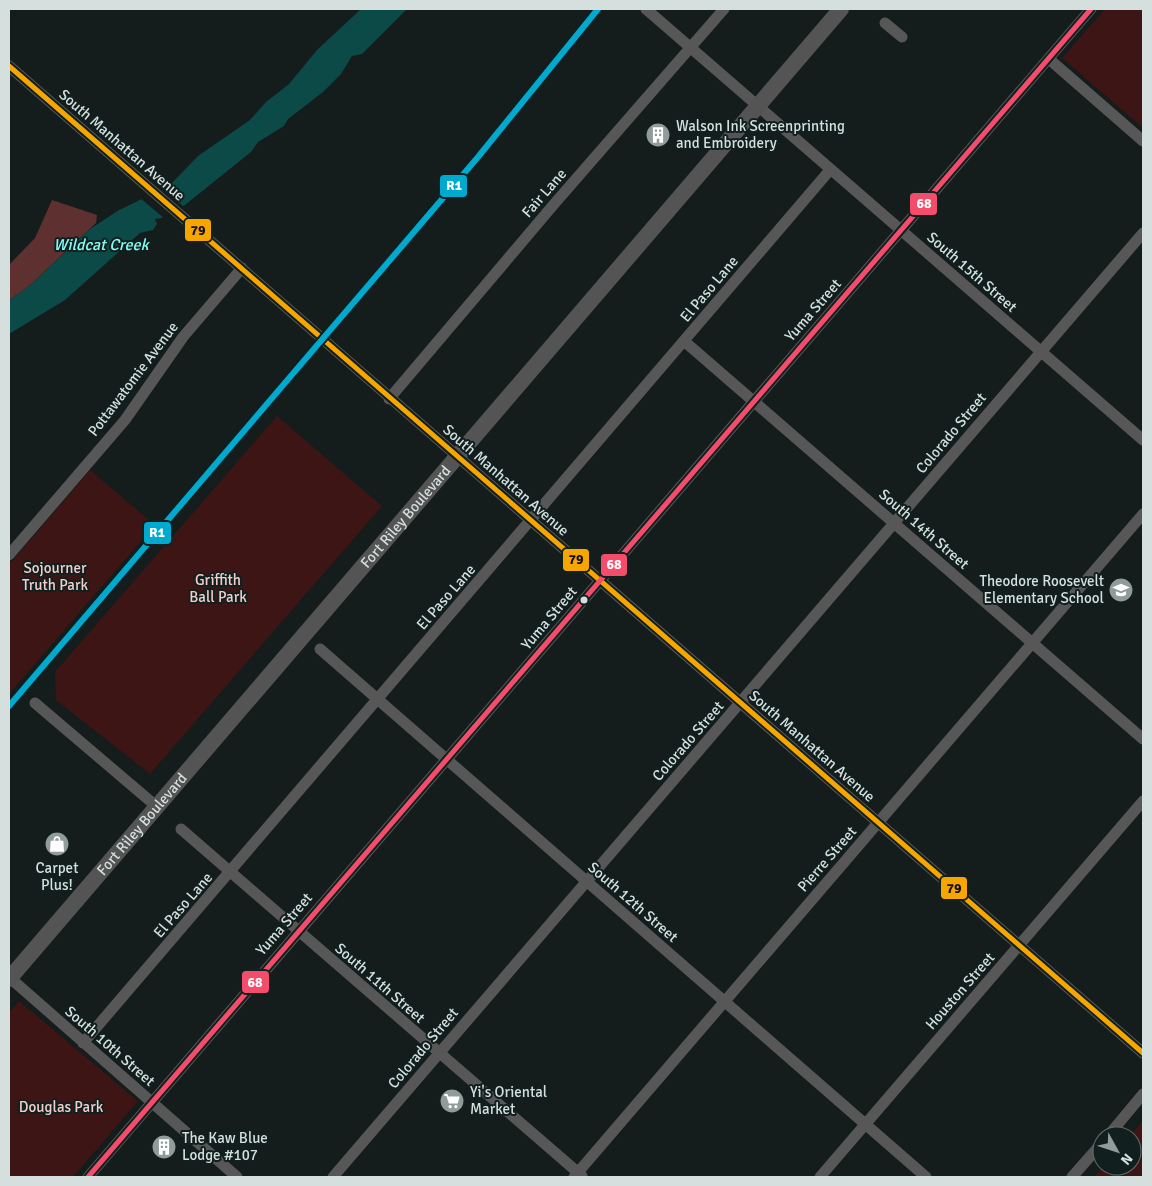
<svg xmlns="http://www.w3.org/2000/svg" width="1152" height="1186" font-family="Signika,sans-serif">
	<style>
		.green { fill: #3e1515 }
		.forest { fill: #5e302f }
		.water { fill: #0b4a47 }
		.pier { fill: #141c1c }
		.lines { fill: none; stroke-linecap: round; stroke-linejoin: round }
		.minor { stroke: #575757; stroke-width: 11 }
		.highway { stroke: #535453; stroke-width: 16 }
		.bus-1-casing { stroke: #11201f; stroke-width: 9 }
		.bus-2-casing { stroke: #11201f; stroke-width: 9 }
		.bus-1 { stroke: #f7a600; stroke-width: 5 }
		.bus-2 { stroke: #f44d6c; stroke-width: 5 }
		.rail-1-casing { stroke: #11201f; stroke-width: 10 }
		.rail-1 { stroke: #00a9ce; stroke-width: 6 }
		.bus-dot { fill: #d5dfde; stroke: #11201f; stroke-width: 2 }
		.labels { text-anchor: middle; stroke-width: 4; stroke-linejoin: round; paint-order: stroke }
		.poi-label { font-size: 15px; fill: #d5dfde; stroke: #11201f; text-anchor: start }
		.street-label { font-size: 15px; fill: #d5dfde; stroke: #11201f }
		.park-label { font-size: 15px; fill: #f4cecb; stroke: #11201f }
		.water-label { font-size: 16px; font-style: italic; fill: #84fbf3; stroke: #11201f }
		.line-badge { stroke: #11201f; stroke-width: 2 }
		.badge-label { font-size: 14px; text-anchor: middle; font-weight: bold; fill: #fff }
		.pale-badge-label { font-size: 14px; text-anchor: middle; font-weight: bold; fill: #111 }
	</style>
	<rect width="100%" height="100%" fill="#141c1c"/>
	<path class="green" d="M1105,9H1143V128L1062,58Z
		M277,416L382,506L150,774L56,700L55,672Z
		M90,470L155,525L9,694V565Z
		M19,1001L138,1101L73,1177H9V1013Z
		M1143,1120V1177H1094L1104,1166H1132V1136H1130Z"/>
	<path class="forest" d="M52,200L97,215L96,223L28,287L9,300V265L35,238Z"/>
	<path class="water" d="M361,9H407L362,54L352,56L341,74L323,92L288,119L284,126L258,142L251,152L185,205L162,218L155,219L157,224L153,230L140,233L65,300L9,334V300L28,287L90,229L119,210L169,186L198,156L250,120L266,102L289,84L317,50Z"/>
	<path class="pier" d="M161,187L185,208L165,219L140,198Z"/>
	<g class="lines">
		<path class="minor" d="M646,9L1143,440
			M885,23L902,37
			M1049,59L1143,141
			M9,66L1143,1053
			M684,341L1143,739
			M389,399L555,203L724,9
			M9,555L125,420L183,337L242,268
			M320,649L926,1177
			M35,703L156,806
			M181,829L582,1176
			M9,977L237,1177
			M83,1043L830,170
			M1108,1136L1143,1094
			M88,1177L1091,9
			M333,1177L1143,233
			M574,1177L1143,514
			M820,1177L1143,801
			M1072,1177L1102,1143"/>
		<path class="highway" id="s1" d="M9,979L841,9"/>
		<defs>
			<path id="bus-1" d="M9,66L1143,1053"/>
			<path id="bus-2" d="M88,1177L1091,9"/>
		</defs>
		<use href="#bus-1" class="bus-1-casing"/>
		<use href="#bus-2" class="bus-2-casing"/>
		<use href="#bus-1" class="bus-1"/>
		<use href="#bus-2" class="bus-2"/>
		<defs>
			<path id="rail-1" d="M9,706L478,157L598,9"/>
		</defs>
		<use href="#rail-1" class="rail-1-casing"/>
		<use href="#rail-1" class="rail-1"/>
	</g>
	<defs>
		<symbol id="building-disc" viewBox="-11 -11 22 22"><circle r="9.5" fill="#919b9a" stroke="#11201f"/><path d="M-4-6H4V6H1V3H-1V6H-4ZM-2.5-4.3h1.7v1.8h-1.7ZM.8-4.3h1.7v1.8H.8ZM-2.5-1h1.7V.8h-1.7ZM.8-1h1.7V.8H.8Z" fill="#fff"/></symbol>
		<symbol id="school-disc" viewBox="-11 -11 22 22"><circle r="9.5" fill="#919b9a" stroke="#11201f"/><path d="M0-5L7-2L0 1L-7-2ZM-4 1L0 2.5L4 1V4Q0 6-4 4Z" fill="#fff"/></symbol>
		<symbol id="shop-disc" viewBox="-11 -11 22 22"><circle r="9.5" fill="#919b9a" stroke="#11201f"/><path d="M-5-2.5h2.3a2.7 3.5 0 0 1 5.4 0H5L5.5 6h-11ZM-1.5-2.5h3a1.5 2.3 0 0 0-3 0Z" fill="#fff"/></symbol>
		<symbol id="supermarket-disc" viewBox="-11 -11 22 22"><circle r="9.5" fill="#919b9a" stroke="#11201f"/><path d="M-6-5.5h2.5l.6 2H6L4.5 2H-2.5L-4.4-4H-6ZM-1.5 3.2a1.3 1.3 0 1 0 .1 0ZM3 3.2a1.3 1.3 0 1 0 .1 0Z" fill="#fff"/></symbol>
	</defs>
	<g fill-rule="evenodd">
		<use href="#building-disc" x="644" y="121" width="28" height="28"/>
		<use href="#school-disc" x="1107" y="576" width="28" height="28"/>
		<use href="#shop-disc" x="43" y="830" width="28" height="28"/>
		<use href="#supermarket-disc" x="438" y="1087" width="28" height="28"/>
		<use href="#building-disc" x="150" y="1133" width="28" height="28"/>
	</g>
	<circle class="bus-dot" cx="584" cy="600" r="4.5"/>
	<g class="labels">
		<g class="poi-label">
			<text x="676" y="131">Walson Ink Screenprinting<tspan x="676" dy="17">and Embroidery</tspan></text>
			<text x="1104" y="586" text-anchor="end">Theodore Roosevelt<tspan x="1104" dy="17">Elementary School</tspan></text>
			<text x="57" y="873" text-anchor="middle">Carpet<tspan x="57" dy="17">Plus!</tspan></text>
			<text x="470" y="1097">Yi's Oriental<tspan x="470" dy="17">Market</tspan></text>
			<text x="182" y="1143">The Kaw Blue<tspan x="182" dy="17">Lodge #107</tspan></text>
		</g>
		<g class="street-label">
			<text transform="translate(122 145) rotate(41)" y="5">South Manhattan Avenue</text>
			<text transform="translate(544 193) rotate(-49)" y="5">Fair Lane</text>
			<text transform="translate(972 272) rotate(41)" y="5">South 15th Street</text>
			<text transform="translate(709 289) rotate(-50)" y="5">El Paso Lane</text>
			<text transform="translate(813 310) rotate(-49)" y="5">Yuma Street</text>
			<text transform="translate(133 379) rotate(-53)" y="5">Pottawatomie Avenue</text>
			<text transform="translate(951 433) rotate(-50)" y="5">Colorado Street</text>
			<text transform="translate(506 480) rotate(41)" y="5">South Manhattan Avenue</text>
			<text dy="5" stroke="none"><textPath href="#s1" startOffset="609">Fort Riley Boulevard</textPath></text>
			<text transform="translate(924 529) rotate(41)" y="5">South 14th Street</text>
			<text transform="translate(446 597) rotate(-49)" y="5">El Paso Lane</text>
			<text transform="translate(549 618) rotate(-50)" y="5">Yuma Street</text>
			<text transform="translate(688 741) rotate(-49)" y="5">Colorado Street</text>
			<text transform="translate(812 746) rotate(41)" y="5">South Manhattan Avenue</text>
			<text dy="5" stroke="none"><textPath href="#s1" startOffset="204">Fort Riley Boulevard</textPath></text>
			<text transform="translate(827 859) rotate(-49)" y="5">Pierre Street</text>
			<text transform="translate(633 902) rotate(41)" y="5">South 12th Street</text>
			<text transform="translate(183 905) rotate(-49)" y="5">El Paso Lane</text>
			<text transform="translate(284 924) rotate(-49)" y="5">Yuma Street</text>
			<text transform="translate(380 983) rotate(41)" y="5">South 11th Street</text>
			<text transform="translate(960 991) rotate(-49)" y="5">Houston Street</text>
			<text transform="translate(110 1046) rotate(41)" y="5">South 10th Street</text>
			<text transform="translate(423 1048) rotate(-50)" y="5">Colorado Street</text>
		</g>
		<g class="park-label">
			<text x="55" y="573">Sojourner<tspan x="55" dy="17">Truth Park</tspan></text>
			<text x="218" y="585">Griffith<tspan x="218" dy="17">Ball Park</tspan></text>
			<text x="61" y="1112">Douglas Park</text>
		</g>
		<g class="water-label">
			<text x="101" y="250">Wildcat Creek</text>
		</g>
	</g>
	<g class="line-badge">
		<rect x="439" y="174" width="29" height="24" rx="5" fill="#00a9ce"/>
		<rect x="909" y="192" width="29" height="24" rx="5" fill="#f44d6c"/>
		<rect x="184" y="218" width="28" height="24" rx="5" fill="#f7a600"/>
		<rect x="143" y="521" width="29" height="24" rx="5" fill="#00a9ce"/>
		<rect x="562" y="548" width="28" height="24" rx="5" fill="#f7a600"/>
		<rect x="600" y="553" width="28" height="24" rx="5" fill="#f44d6c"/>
		<rect x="940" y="876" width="28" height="24" rx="5" fill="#f7a600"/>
		<rect x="241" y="970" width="29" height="24" rx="5" fill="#f44d6c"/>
	</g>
	<g class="badge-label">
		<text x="454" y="190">R1</text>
		<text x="924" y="208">68</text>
		<text x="157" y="537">R1</text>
		<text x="614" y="569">68</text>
		<text x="255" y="987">68</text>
	</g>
	<g class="pale-badge-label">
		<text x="198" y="235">79</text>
		<text x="576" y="564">79</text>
		<text x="954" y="893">79</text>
	</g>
	<rect width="1152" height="1186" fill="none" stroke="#d5dfde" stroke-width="20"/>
	<g transform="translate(1117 1151) rotate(130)"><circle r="24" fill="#11201f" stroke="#5f6c6b"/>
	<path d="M0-4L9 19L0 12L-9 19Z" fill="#919b9a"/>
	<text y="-8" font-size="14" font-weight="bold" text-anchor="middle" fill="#d5dfde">N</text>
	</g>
</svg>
